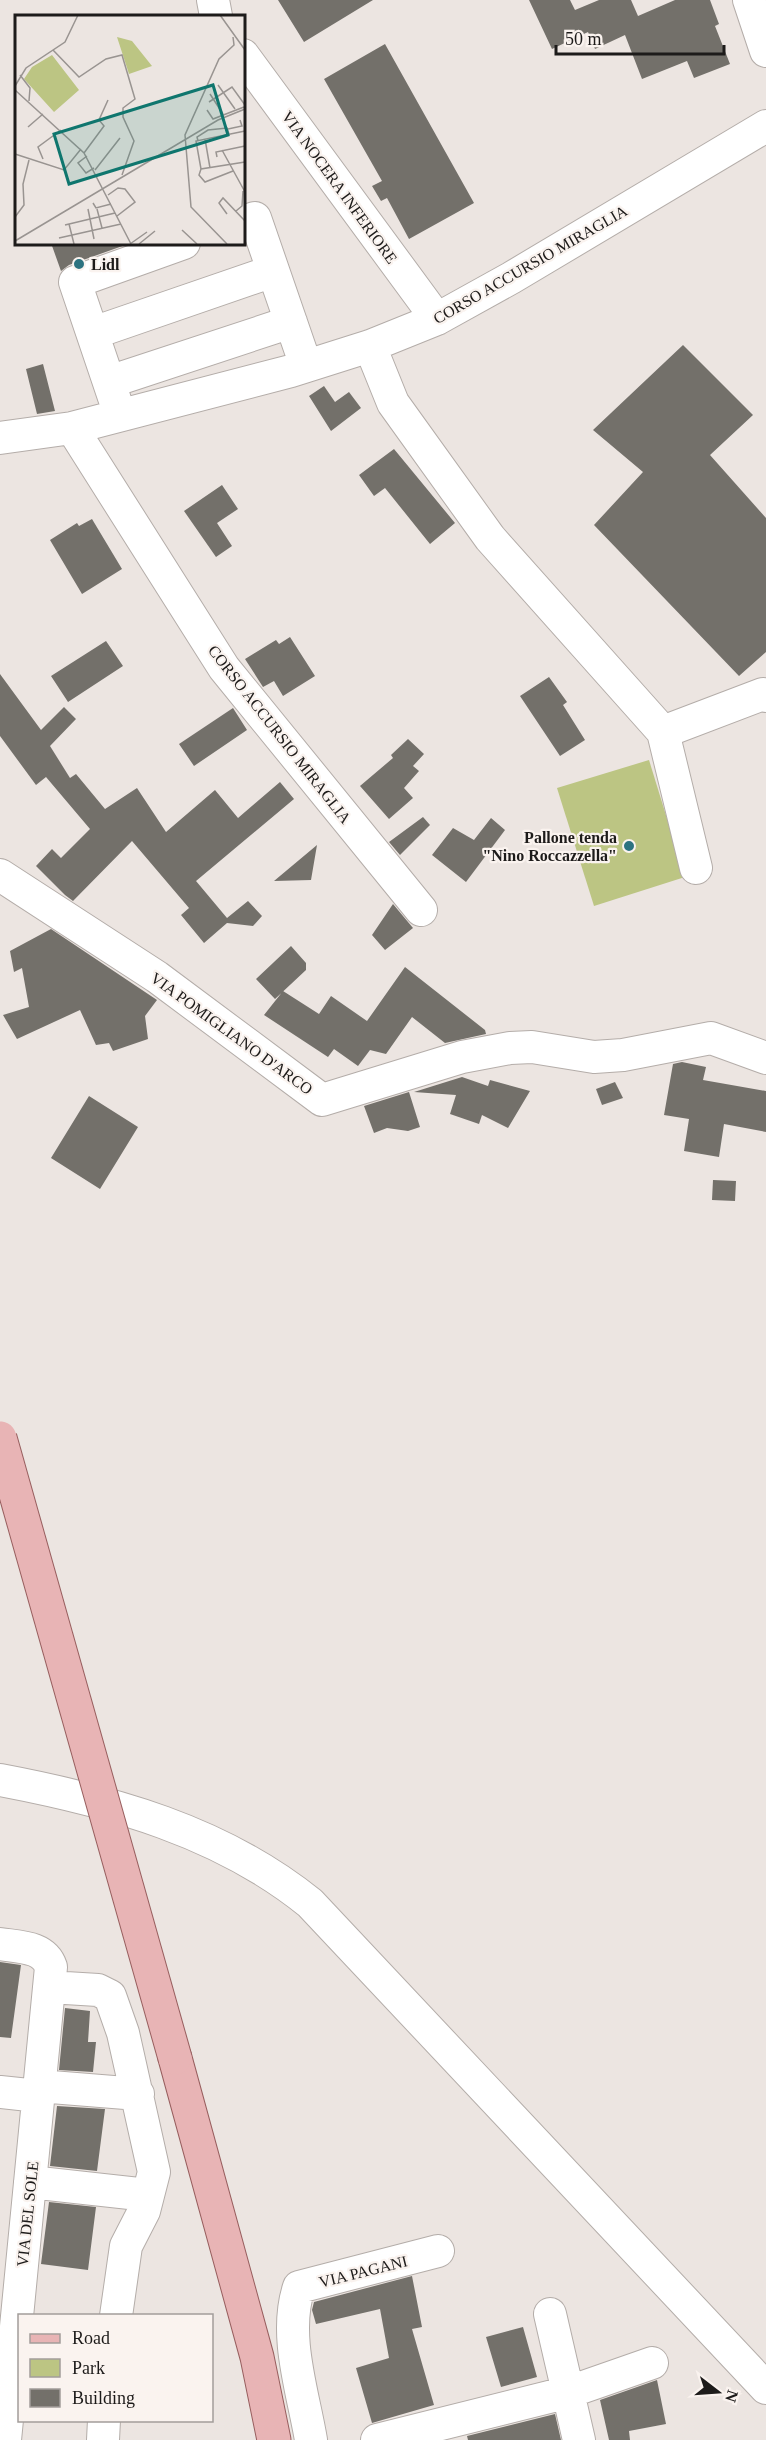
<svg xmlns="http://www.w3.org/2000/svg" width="766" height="2440" font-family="'Times New Roman',serif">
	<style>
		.green { fill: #bcc583 }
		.building { fill: #73706a }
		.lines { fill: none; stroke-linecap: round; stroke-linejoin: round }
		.minor-casing { stroke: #b4ada9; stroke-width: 34 }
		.major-casing { stroke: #975e5e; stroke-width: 35 }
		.minor { stroke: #fff; stroke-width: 32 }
		.major { stroke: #e8b4b5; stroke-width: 33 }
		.major-bridge-casing { stroke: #975e5e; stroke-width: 35; stroke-linecap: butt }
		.major-bridge { stroke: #e8b4b5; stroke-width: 33 }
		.poi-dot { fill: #2d7380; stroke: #faf3ef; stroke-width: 2 }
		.labels { text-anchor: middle; stroke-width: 4.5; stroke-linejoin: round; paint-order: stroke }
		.street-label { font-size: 16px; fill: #1d1b1a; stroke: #faf3ef }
		.poi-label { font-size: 16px; font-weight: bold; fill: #1d1b1a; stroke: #faf3ef; text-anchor: start }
		.inset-road { fill: none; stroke: #999491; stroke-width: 1.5 }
		.view { fill: #0f766e; fill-opacity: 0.15; stroke: #0f766e; stroke-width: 3 }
		.inset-edge { fill: none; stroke: #1d1b1a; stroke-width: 3 }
	</style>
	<rect width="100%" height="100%" fill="#ece5e1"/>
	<path class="green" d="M649,760L685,877L594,906L557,788Z"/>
	<path class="building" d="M278,0H373L304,42Z
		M529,0H570L575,10L599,0H631L638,16L675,0H710L719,24L715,26L730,64L694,78L687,61L642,79L625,35L595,49L588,32L552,49Z
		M385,44L474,203L409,239L387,198L381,201L372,186L382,181L324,79Z
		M51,243H131L69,265L61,271Z
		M683,345L753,415L710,455L766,518V652L739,676L594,525L643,472L593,430Z
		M43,364L55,411L37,414L26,369Z
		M324,386L335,402L349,392L361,408L331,431L309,396Z
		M394,449L455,523L430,544L385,488L374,496L359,475Z
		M222,485L238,509L217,523L232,546L216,557L184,511Z
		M92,519L122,569L82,594L50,540L77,523L79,526Z
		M290,637L315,676L283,696L274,681L263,687L245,659L276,640L279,644Z
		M106,641L123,666L68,702L51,676Z
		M0,674L41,730L64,707L76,719L50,746L70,778L76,774L105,809L137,788L166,832L215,790L238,818L280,782L294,799L196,881L227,918L248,901L262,916L253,926L227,923L204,943L181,915L189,908L132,841L73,901L65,895L36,866L52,849L61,858L90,829L46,777L36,785L0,736Z
		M549,677L567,702L563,705L585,740L560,756L520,696Z
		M233,708L247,730L194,766L179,744Z
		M408,739L424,754L413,766L419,771L404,788L413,798L389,819L360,786L393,758L391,755Z
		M423,817L430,825L400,855L389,842Z
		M491,818L505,830L466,882L432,855L453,828L474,840Z
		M317,845L311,880L274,881Z
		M393,904L413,928L385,950L372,935Z
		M51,929L157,1000L145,1016L148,1039L113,1051L109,1043L96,1045L80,1010L17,1039L3,1015L29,1007L22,968L14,972L10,951Z
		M291,946L306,963V970L275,999L256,979Z
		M405,967L485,1030L486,1034L445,1043L412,1017L386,1054L370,1050L358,1066L334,1049L328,1057L264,1015L283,991L319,1014L331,996L367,1021Z
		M682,1062L706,1067L703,1080L766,1091V1132L724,1124L719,1157L684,1151L689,1119L664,1115L673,1064Z
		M462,1077L488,1086L490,1080L530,1091L508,1128L482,1115L479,1124L450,1114L456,1095L414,1092Z
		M615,1082L623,1098L602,1105L596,1089Z
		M409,1092L420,1127L408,1131L387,1128L374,1133L364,1106Z
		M89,1096L138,1127L100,1189L51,1158Z
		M713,1180L736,1181L735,1201L712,1200Z
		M0,1962L21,1965L11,2038L0,2037Z
		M65,2008L90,2011L88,2042H96L93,2072L59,2070Z
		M57,2106L105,2109L97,2171L50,2166Z
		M49,2202L96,2207L88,2270L41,2264Z
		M412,2276L422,2327L412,2329L434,2405L372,2423L356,2368L389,2358L380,2309L316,2324L312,2310L314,2302Z
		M523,2327L537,2377L501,2387L486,2337Z
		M657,2380L666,2424L629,2431L630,2440H609L600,2400Z
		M555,2414L561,2440H468L467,2436Z"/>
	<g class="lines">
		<defs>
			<path id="minor" d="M213,0L216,16
				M749,0L766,51
				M243,55L437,319
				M243,222L255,218L306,366
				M93,333L273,271
				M370,346L393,403L490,538L663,732L763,694L766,696
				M109,382L291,322
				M120,415L75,282L184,243
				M72,428L224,668L421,910
				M0,438L72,428L291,371L370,346L437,319L511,278L766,126
				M663,732L696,868
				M0,875L157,977L322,1100L462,1057L510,1048L532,1047L594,1057L623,1055L711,1038L766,1058
				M0,1780C111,1801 221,1831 310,1903L766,2388
				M0,1944C19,1947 44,1946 51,1967L5,2440
				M49,1987L98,1990L110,1996L123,2033L154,2172L144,2211L126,2246L116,2316
				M51,2087L138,2094
				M0,2092L38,2096
				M30,2182L148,2195
				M550,2314L579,2440
				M103,2440L104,2420
				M311,2440C303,2392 283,2335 299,2287L438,2251
				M377,2440L569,2392L652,2363"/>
			<path id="major" d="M175,2058L257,2357L274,2440"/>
		</defs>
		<use href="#minor" class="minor-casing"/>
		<use href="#major" class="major-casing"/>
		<use href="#minor" class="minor"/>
		<use href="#major" class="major"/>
		<defs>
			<path id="major-bridge" d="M0,1438L175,2058"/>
		</defs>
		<use href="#major-bridge" class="major-bridge-casing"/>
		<use href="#major-bridge" class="major-bridge"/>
	</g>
	<g class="poi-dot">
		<circle cx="79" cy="264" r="6"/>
		<circle cx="629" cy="846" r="6"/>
	</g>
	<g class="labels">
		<g class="street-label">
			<text transform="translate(340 187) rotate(54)" y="6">VIA NOCERA INFERIORE</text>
			<text transform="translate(530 264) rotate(-30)" y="6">CORSO ACCURSIO MIRAGLIA</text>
			<text transform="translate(280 734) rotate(52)" y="6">CORSO ACCURSIO MIRAGLIA</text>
			<text transform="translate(232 1033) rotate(36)" y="6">VIA POMIGLIANO D'ARCO</text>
			<text transform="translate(27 2214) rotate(-84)" y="6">VIA DEL SOLE</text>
			<text transform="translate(363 2271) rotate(-14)" y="6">VIA PAGANI</text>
		</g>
		<g class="poi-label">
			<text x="91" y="270">Lidl</text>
			<text x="617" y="843" text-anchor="end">Pallone tenda<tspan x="617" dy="18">"Nino Roccazzella"</tspan></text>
		</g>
	</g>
	<g transform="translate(15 15)">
		<rect width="230" height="230" fill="#ece5e1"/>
		<path d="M102,22L117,26L137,51L114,59ZM37,40L64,75L39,97L9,64L17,52Z" fill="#bcc583"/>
		<path class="inset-road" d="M205,0L230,35M38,35L64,62L91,44L107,40L120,84L108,93V102L119,126L107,160M5,60L15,73L14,86M203,70L220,94M0,71L11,53L50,27L63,0M0,75L69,138L116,229M195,79L208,99M194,87L217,72L230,90M192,95L198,104L229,92M13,112L28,99M213,114L227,111L225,105M190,124L195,153M183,126L182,122L193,115L212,113L214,119M207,135L230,177M69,138L89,111L84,105L93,85M0,139L49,155L66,134M72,141L63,148L71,158L79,153M202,142L201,137L230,131M28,144L23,132L46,115M186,154L181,126L230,116M80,155L105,123M218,156L190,167L184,160L186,154L230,147M93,180L103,173L110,174L120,187L102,201M78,188L81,193L96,189M73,194L79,224M82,194L87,213M221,196L227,191L228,176M212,199L204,188L208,183L230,206M0,202L9,190L8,169L14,145M54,209L59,229M50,210L100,198M167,215L182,229M44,223L106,209M0,226L203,105L230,94M115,229L132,217M124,229L140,216M212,229L176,192L170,120L204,44L219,30L218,22"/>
		<path class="view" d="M198,70L213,120L54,169L39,119Z"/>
		<rect width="230" height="230" class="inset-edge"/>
	</g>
	<rect x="18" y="2314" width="195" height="108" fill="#faf3ef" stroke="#a29d9a" stroke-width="1.5"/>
	<rect x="30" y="2334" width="30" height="9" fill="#e8b4b5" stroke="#a29d9a" stroke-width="1.5"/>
	<text x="72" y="2344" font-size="18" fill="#1d1b1a">Road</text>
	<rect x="30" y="2359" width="30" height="18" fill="#bcc583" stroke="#a29d9a" stroke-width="1.5"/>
	<text x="72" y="2374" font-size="18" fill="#1d1b1a">Park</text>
	<rect x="30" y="2389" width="30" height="18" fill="#73706a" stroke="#a29d9a" stroke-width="1.5"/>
	<text x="72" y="2404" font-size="18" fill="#1d1b1a">Building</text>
	<g transform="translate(718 2392) rotate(107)" stroke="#faf3ef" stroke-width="4.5" paint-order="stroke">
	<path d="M0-4.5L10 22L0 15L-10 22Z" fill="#1d1b1a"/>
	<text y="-9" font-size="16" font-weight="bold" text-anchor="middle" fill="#1d1b1a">N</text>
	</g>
	<path d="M556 45v9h168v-9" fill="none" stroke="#1d1b1a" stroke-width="3"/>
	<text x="565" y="45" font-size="18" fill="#1d1b1a" stroke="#faf3ef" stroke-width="4.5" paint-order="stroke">50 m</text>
</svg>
